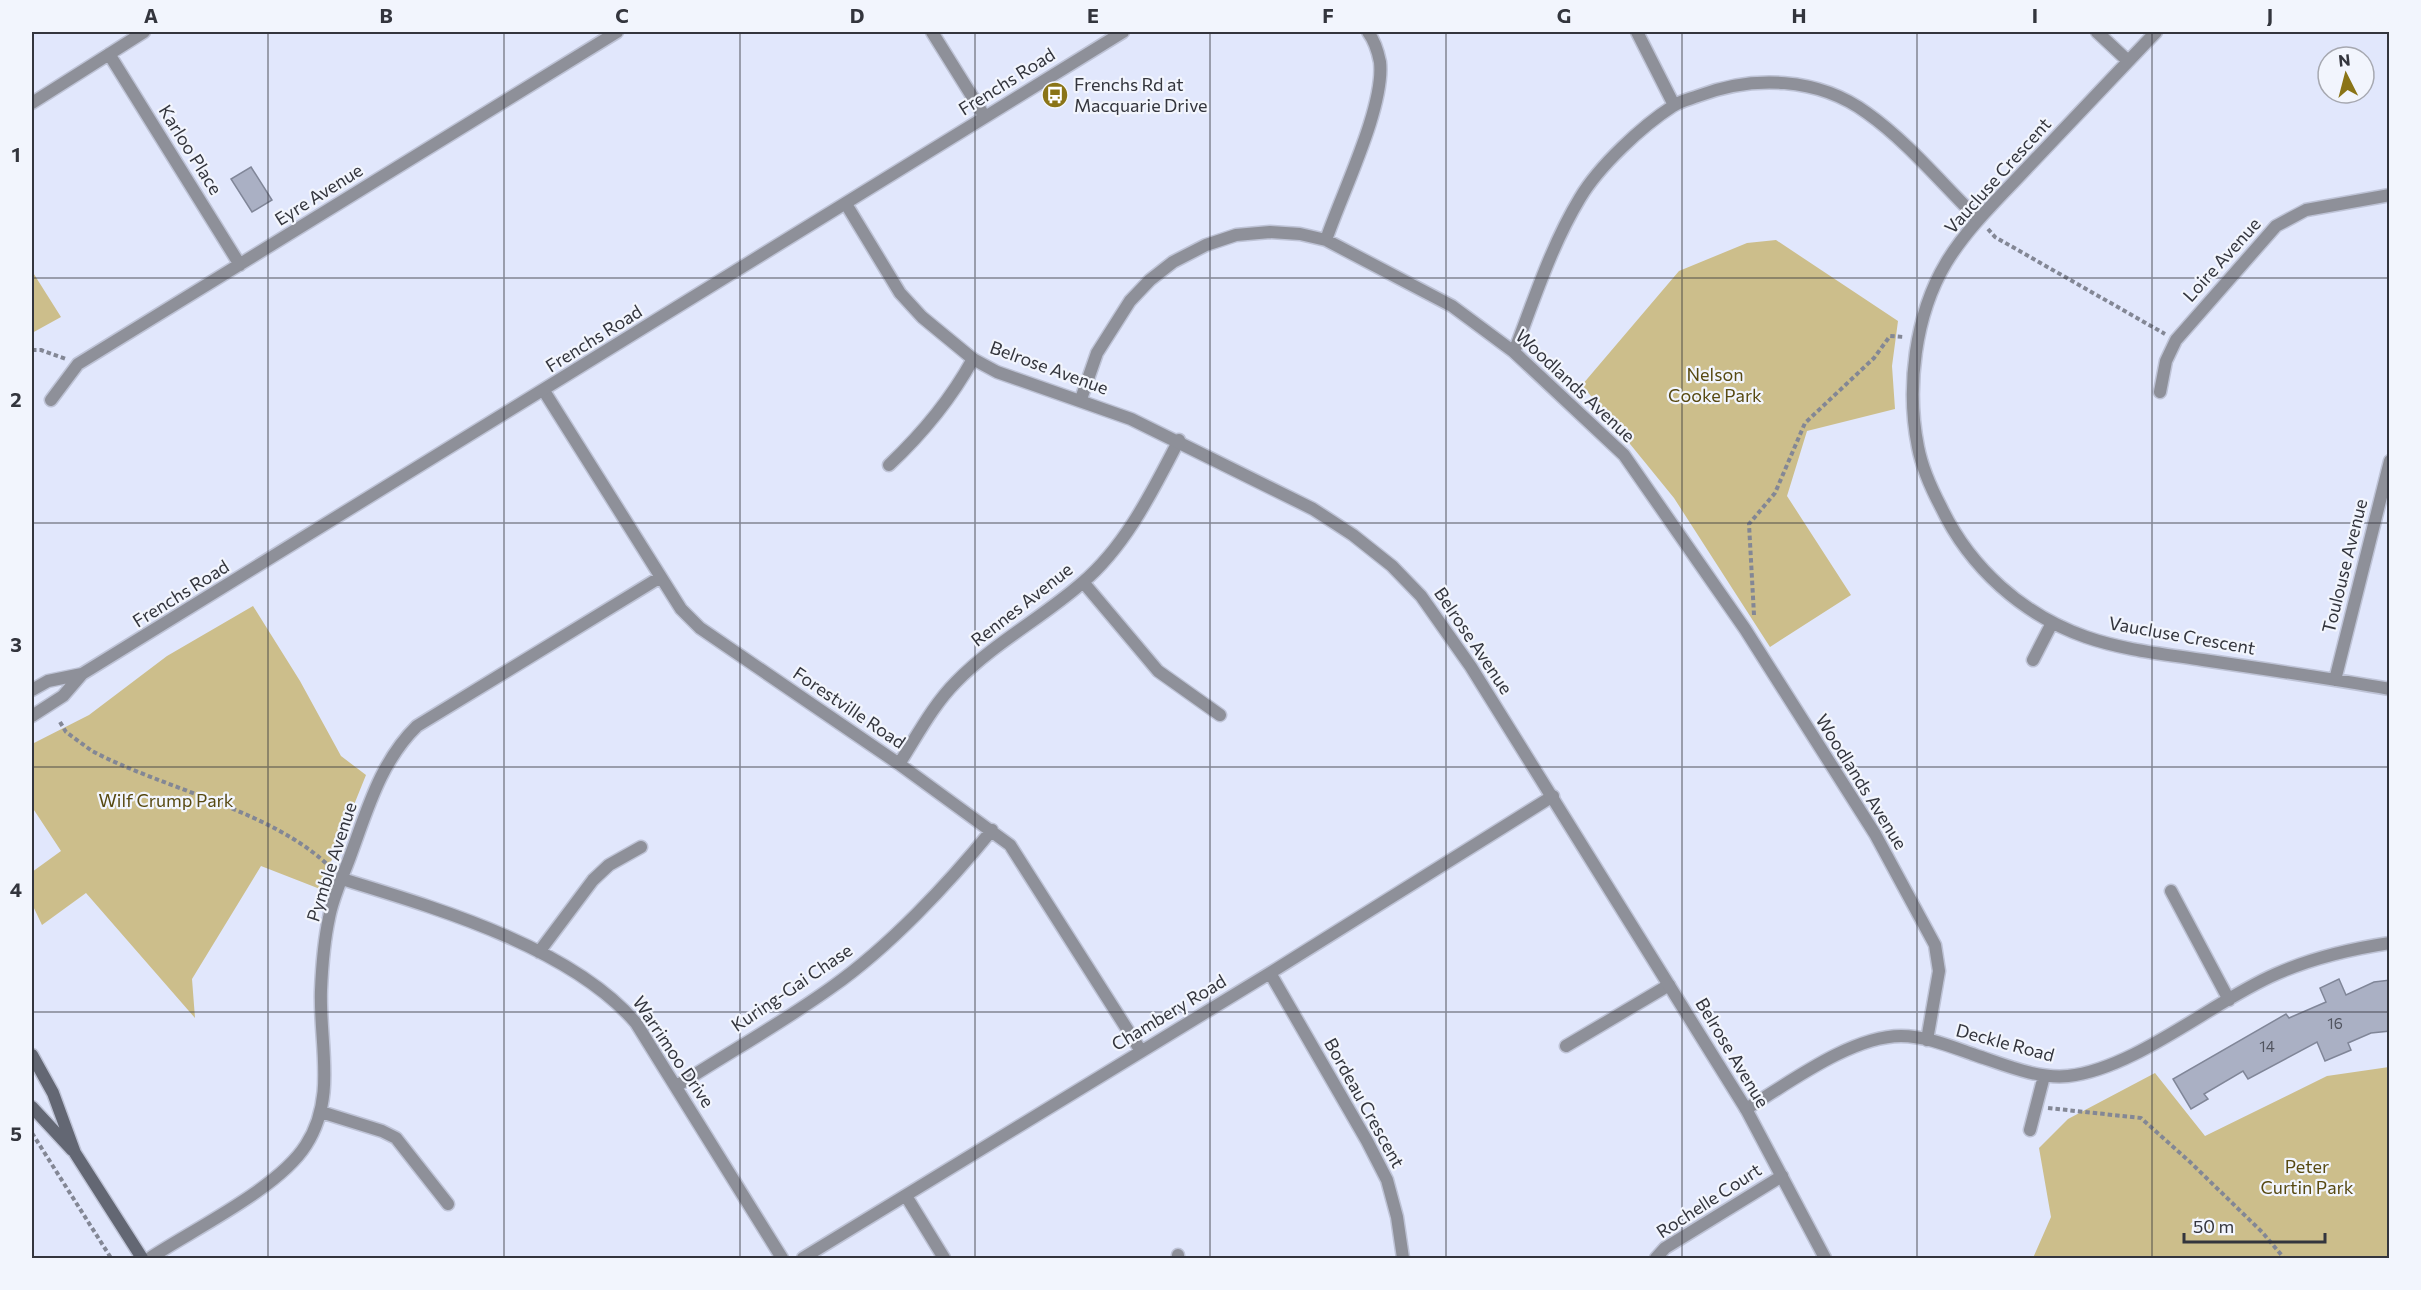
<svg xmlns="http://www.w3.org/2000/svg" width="2421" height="1290" font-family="Commissioner,sans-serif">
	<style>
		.green { fill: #ccbe8b }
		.building { fill: #aab0c4; stroke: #808698; stroke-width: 1.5 }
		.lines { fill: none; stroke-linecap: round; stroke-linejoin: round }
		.minor-casing { stroke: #bec3d6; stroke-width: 15 }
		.tertiary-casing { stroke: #bec3d6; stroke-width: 15 }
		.secondary-casing { stroke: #bec3d6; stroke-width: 15 }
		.path { stroke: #838795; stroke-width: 4; stroke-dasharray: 4.5 3; stroke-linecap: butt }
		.minor { stroke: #8e9099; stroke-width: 12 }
		.tertiary { stroke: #8e9099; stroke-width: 12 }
		.secondary { stroke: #636773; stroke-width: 12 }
		.grid { fill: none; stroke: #33353d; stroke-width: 1.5; stroke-opacity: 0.55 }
		.labels { text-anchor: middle; stroke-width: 4.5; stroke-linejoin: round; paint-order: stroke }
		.number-label { font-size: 15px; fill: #51545f }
		.street-label { font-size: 18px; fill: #33353d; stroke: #f2f5fd }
		.poi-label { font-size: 18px; fill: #33353d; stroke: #f2f5fd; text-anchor: start }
		.park-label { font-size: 18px; fill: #574911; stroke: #f2f5fd }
		.neatline { fill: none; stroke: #33353d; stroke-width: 2 }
		.grid-label { font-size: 20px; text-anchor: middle; font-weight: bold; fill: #33353d }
	</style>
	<rect width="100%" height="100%" fill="#e1e7fc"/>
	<path class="green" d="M1776,240L1898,321L1892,366L1895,409L1807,431L1787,496L1851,595L1770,647L1674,498L1582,385L1679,271L1747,243Z
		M32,271L61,317L32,333Z
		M253,606L300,681L341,756L366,775L320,889L261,866L192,979L195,1018L86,893L42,925L32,904V872L61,851L32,807V744L89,715L167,656Z
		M2389,1067V1258H2033L2051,1217L2039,1148L2068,1119L2155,1073L2205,1136L2327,1076Z"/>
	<path class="building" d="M251,167L272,200L252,212L231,179Z
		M2339,979L2346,995L2374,982L2390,980V1031L2371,1033L2348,1043L2351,1050L2325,1061L2317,1042L2248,1079L2243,1071L2204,1094L2208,1099L2191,1109L2173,1079L2286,1014L2289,1018L2326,1002L2320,988Z"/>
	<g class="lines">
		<defs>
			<path id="minor" d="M1637,32L1674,105
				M2097,32L2128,61
				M2156,32C2113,77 2070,123 2026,169C1998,199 1967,228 1946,263C1915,315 1906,388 1918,447C1922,468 1931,488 1941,507C1970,568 2023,615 2086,637C2123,650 2164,654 2203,660C2265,669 2327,678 2390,689
				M109,54L240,265
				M32,103L144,32
				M1326,240C1341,195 1385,107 1380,62C1378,52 1374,40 1368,32
				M1514,352C1534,300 1551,246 1580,198C1599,166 1642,126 1673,106C1680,101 1690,99 1698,96C1753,75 1818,77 1867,113C1908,142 1942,184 1978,219
				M544,391L681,609L700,628L899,764L1010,845L1141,1051
				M2160,392L2166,361L2176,340L2276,226L2306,210L2390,195
				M1081,399L1097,353L1130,301L1150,280L1173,262L1206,245L1236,235L1270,232L1300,234L1326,240L1452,306L1514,352L1624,455L1745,629L1875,834L1935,945L1939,971L1927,1040
				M51,400L78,364L617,32
				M889,465C922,434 951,399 973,359
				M1083,582L1158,671L1220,715
				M2033,660L2052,623
				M2335,680L2390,461
				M899,764C917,736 933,705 956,682C994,643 1042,618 1082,583C1126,546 1153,490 1179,440
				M342,879C436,908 571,947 636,1023L782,1258
				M2171,891L2229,1000
				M539,952L593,880L609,865L641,847
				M1270,973L1367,1141L1387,1180L1397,1217L1403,1258
				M1566,1046L1669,985
				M677,1086C728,1053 782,1023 832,987C889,947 948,884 992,830
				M1746,1109C1789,1083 1851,1036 1901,1036C1926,1036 1952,1047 1975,1055C2005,1065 2037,1079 2068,1076C2135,1069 2213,1001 2276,974C2312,958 2350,949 2390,943
				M321,1112L382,1131L396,1138L448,1204
				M2030,1130L2044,1076
				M906,1196L944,1258
				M150,1258C194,1229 279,1188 306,1145C337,1097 319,1043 321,990C322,966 324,941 329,918C333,896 344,874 351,854C368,808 381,761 417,726L659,578
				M803,1258L1270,973L1553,796
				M1178,1258V1255
				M1656,1258L1665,1248L1782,1176"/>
			<path id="tertiary" d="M932,32L985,117
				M846,204L900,293L922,317L973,359L997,372L1131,419L1313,509L1353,535L1392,566L1421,596L1471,667L1746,1109L1825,1258
				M32,690L48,681L82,674
				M32,716L63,696L82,674L1123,32"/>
			<path id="secondary" d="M32,1055L53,1093L75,1153L142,1258
				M32,1107L72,1150"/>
		</defs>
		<use href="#minor" class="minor-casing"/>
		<use href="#tertiary" class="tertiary-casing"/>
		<use href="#secondary" class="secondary-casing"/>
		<path class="path" d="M1988,229L1995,237L2165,334
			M32,350H41L66,359
			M1754,615L1749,524L1775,493L1805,423L1874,358L1890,336L1904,337
			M60,722L66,732L92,751C164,789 274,811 331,868
			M2048,1108L2141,1118L2189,1161L2262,1232L2284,1258
			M32,1133L111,1258"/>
		<use href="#minor" class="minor"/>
		<use href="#tertiary" class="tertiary"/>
		<use href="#secondary" class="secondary"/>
	</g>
	<path class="grid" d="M268,32V1258M504,32V1258M740,32V1258M975,32V1258M1210,32V1258M1446,32V1258M1682,32V1258M1917,32V1258M2152,32V1258M32,278H2390M32,523H2390M32,767H2390M32,1012H2390"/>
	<defs>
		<symbol id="bus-disc" viewBox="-11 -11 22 22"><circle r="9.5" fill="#8a7417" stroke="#f2f5fd"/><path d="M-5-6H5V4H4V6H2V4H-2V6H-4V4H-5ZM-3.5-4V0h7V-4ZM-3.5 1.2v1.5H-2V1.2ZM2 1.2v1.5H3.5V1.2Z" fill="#fff"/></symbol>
	</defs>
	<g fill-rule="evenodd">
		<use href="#bus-disc" x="1040" y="80" width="30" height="30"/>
	</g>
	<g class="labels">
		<g class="number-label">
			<text x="2335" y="1029">16</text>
			<text x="2267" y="1052">14</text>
		</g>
		<g class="street-label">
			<text transform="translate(1007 82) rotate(-32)" y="6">Frenchs Road</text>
			<text transform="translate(190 150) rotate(58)" y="6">Karloo Place</text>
			<text transform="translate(1998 176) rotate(-48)" y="6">Vaucluse Crescent</text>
			<text transform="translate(319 195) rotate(-32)" y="6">Eyre Avenue</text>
			<text transform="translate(2222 260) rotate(-48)" y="6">Loire Avenue</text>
			<text transform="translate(594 339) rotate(-32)" y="6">Frenchs Road</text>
			<text transform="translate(1049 368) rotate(20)" y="6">Belrose Avenue</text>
			<text transform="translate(1575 386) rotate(43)" y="6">Woodlands Avenue</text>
			<text transform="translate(2345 566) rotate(-76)" y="6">Toulouse Avenue</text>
			<text transform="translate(181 594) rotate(-32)" y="6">Frenchs Road</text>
			<text transform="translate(1022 605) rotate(-38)" y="6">Rennes Avenue</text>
			<text transform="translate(2182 636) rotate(10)" y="6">Vaucluse Crescent</text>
			<text transform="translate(1473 641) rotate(56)" y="6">Belrose Avenue</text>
			<text transform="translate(849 708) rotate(34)" y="6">Forestville Road</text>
			<text transform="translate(1861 782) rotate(58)" y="6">Woodlands Avenue</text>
			<text transform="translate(332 862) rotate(-72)" y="6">Pymble Avenue</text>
			<text transform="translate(792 988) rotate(-34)" y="6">Kuring-Gai Chase</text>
			<text transform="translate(1169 1013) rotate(-31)" y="6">Chambery Road</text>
			<text transform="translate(2005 1043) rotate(15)" y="6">Deckle Road</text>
			<text transform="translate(673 1052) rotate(56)" y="6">Warrimoo Drive</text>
			<text transform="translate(1732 1053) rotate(59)" y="6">Belrose Avenue</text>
			<text transform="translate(1364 1103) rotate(61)" y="6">Bordeau Crescent</text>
			<text transform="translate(1709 1201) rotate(-33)" y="6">Rochelle Court</text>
		</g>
		<g class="poi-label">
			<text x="1074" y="91">Frenchs Rd at<tspan x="1074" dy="21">Macquarie Drive</tspan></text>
		</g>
		<g class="park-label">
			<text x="1715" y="381">Nelson<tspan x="1715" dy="21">Cooke Park</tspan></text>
			<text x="166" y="807">Wilf Crump Park</text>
			<text x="2307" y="1173">Peter<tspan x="2307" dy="21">Curtin Park</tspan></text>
		</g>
	</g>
	<rect width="2421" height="1290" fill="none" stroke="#f2f5fd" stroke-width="66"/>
	<g transform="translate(2346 75) rotate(354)"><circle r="28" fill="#f2f5fd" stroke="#a6a8b0" stroke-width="1.5"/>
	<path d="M0-4.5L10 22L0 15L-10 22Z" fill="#8a7417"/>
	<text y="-9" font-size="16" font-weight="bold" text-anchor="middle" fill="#33353d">N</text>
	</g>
	<path d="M2184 1233v9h141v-9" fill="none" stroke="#33353d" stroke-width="3"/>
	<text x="2193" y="1233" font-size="18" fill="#33353d" stroke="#f2f5fd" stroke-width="4.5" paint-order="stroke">50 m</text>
	<rect x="33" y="33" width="2355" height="1224" class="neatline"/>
	<g class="grid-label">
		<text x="151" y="23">A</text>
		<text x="386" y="23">B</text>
		<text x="622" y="23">C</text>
		<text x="857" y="23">D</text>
		<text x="1093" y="23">E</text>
		<text x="1328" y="23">F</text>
		<text x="1564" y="23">G</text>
		<text x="1799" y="23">H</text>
		<text x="2035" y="23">I</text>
		<text x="2270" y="23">J</text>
		<text x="16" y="162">1</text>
		<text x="16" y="407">2</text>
		<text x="16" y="652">3</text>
		<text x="16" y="897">4</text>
		<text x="16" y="1141">5</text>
	</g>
</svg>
